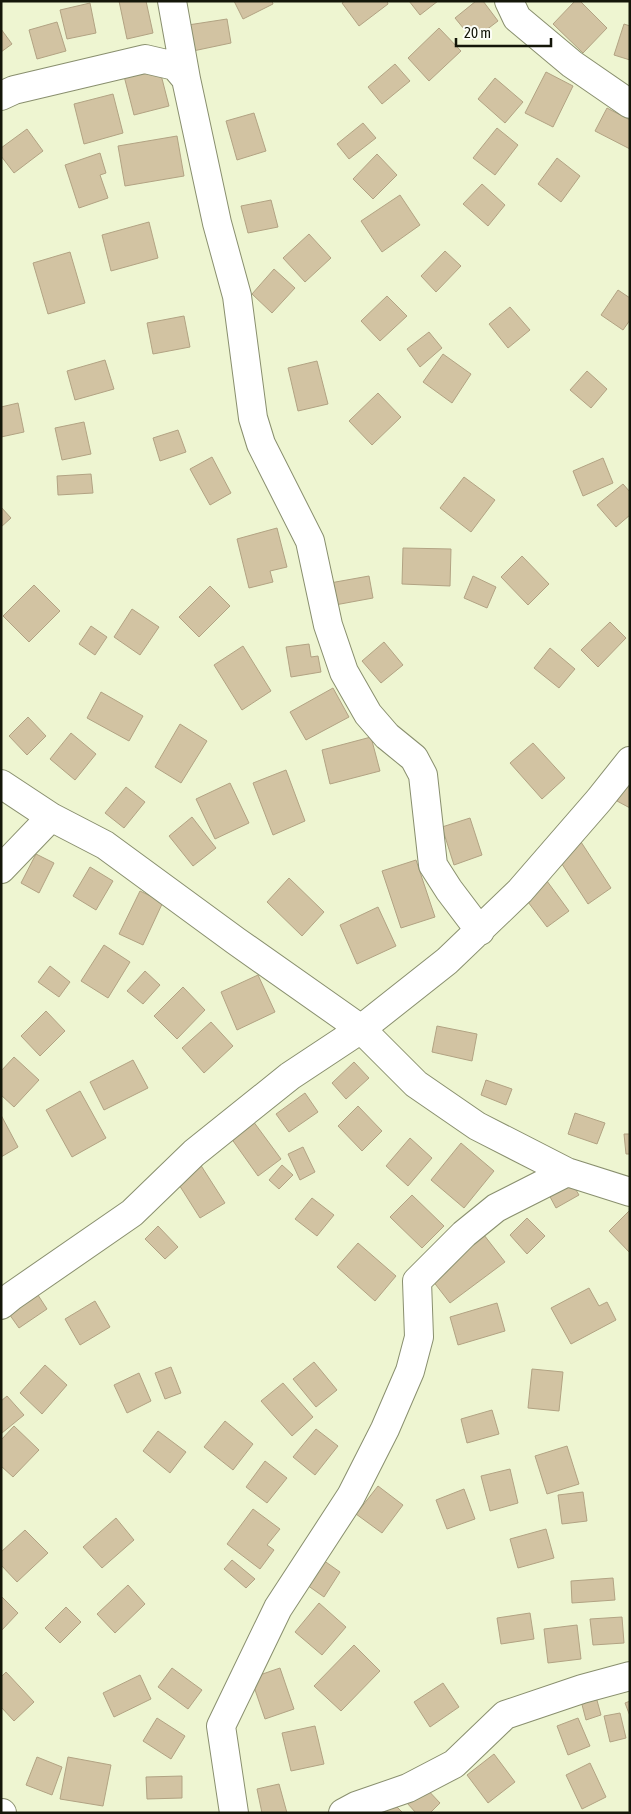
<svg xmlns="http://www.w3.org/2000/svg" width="631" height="1814" font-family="'Asap Condensed',sans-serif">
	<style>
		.building { fill: #d2c3a2; stroke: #b2a383 }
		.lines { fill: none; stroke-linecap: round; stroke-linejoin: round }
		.minor-casing { stroke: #898f6e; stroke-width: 30 }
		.minor { stroke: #fff; stroke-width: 28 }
	</style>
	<rect width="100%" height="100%" fill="#eef5d1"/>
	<path class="building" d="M119,1H146L153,33L127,39Z
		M234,1H272L273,4L243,19Z
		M345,1H387L388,4L359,26L342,3Z
		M409,1H438L420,15Z
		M476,1H483L498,21L473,40L455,18Z
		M575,1H580L607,28L583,53L553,24Z
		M90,3L96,33L67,39L60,10Z
		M227,19L231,43L193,51L188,25Z
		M57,22L66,51L37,59L29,30Z
		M624,24L630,26V60L614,55Z
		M439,28L461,51L429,81L408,58Z
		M1,29L12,44L1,52Z
		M395,64L410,81L382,104L368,87Z
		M159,67L169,106L134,115L124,76Z
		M546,72L573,86L553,127L525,113Z
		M495,78L523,102L505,123L478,99Z
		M113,94L123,133L84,144L74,104Z
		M607,108L630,120V149L595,131Z
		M254,113L266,151L237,160L226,121Z
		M363,123L376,138L349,159L337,144Z
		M497,128L518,145L495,175L473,158Z
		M27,129L43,151L14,173L1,156V148Z
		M177,136L184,176L125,186L118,146Z
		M100,153L106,173L100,175L108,198L79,208L65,165Z
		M377,154L397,175L373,199L353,179Z
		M557,158L580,176L561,202L538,184Z
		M482,184L505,205L488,226L463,204Z
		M400,195L420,225L382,252L361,221Z
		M271,200L278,227L248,233L241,206Z
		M149,222L158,258L111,271L102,235Z
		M309,234L331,258L305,282L283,258Z
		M445,251L461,266L436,292L421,276Z
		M70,252L85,303L48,314L33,263Z
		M274,269L295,288L272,313L252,294Z
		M618,290L630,298V320L623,330L601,315Z
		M387,296L407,316L380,341L361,321Z
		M510,307L530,330L508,348L489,324Z
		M184,316L190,347L153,354L147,323Z
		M429,332L442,348L420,367L407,349Z
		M443,354L471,374L452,403L423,382Z
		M105,360L114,389L75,400L67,371Z
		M317,361L328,404L298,411L288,368Z
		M587,371L607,389L591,408L570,390Z
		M378,393L401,417L372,445L349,421Z
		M18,403L24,432L1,437V407Z
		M84,422L91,454L62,460L55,428Z
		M178,430L186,452L160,461L153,438Z
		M212,457L231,493L210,505L190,469Z
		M603,458L613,483L583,496L573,471Z
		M91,474L93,493L58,495L57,476Z
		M464,477L495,500L471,532L440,508Z
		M623,484L630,492V515L616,527L597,505Z
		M1,507L11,518L1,527Z
		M277,528L287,567L270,571L273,582L249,588L237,539Z
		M403,548L451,549L450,586L402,584Z
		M522,556L549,584L528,605L501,577Z
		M369,576L373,598L335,605L330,583Z
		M473,576L496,587L487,608L464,598Z
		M34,585L60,611L29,642L3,616Z
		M210,586L230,606L199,637L179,617Z
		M132,609L159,627L140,655L114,637Z
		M610,622L626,638L598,667L581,650Z
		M91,626L107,637L95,655L79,644Z
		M384,642L403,665L381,683L362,661Z
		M309,644L311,657L318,656L321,672L291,677L286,647Z
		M243,646L271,691L242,710L214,665Z
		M550,648L575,669L559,688L534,668Z
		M333,688L349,717L306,740L290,712Z
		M101,692L143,716L129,741L87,718Z
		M28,717L46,736L27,755L9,736Z
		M180,724L207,741L181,783L155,767Z
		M71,733L96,754L75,780L50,759Z
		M371,737L380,771L330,784L322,750Z
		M533,743L565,778L542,799L510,763Z
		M286,770L305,821L273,835L253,783Z
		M630,779V808L617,801Z
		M230,783L249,823L215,839L196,799Z
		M126,787L145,802L124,828L105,813Z
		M192,817L216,848L193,866L169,836Z
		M470,818L482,855L454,865L442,827Z
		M581,842L611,888L588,904L558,858Z
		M36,854L54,863L39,893L21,883Z
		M416,860L435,917L401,928L382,871Z
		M90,867L113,881L96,910L73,896Z
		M544,877L569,911L547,927L522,894Z
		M289,878L324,912L302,936L267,902Z
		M140,891L163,902L143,945L119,934Z
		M378,907L396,946L357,964L340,925Z
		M104,945L130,962L108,998L81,981Z
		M50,966L70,982L59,997L38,982Z
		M145,971L160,985L143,1004L127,991Z
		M258,975L275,1012L237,1030L221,992Z
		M183,987L205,1010L177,1039L154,1016Z
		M46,1011L65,1031L40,1056L21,1036Z
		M211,1022L233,1046L204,1073L182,1048Z
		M437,1026L477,1034L472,1061L432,1052Z
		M14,1057L39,1080L14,1107L1,1095V1071Z
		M133,1060L148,1088L104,1110L90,1082Z
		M354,1062L369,1078L346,1099L332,1083Z
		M486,1080L512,1089L506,1105L481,1095Z
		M80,1091L106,1138L72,1157L46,1110Z
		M305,1093L318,1112L289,1132L276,1114Z
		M358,1106L382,1131L362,1151L338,1126Z
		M575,1113L605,1123L597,1144L568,1134Z
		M1,1115L18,1147L1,1157Z
		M253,1121L281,1159L258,1176L231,1138Z
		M624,1134H630V1154H626Z
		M410,1138L432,1158L408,1186L386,1166Z
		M461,1143L494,1171L464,1208L431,1180Z
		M303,1147L315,1172L300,1180L288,1154Z
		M200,1164L225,1203L200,1218L176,1180Z
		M282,1165L293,1175L279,1189L269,1180Z
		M570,1180L579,1195L556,1208L548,1193Z
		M412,1195L444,1226L422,1248L390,1217Z
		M312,1198L334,1215L317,1236L295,1219Z
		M629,1211L630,1212V1253L609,1231Z
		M527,1218L545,1236L527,1254L510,1235Z
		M158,1226L178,1247L165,1259L145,1239Z
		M484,1235L505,1262L450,1303L429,1276Z
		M358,1243L396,1276L375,1301L337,1267Z
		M589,1288L599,1306L607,1302L616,1320L571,1344L551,1308Z
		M36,1292L47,1309L19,1328L7,1311Z
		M95,1301L110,1327L80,1345L65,1319Z
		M497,1303L505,1331L458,1345L450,1317Z
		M314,1362L337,1390L316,1407L293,1379Z
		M45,1365L67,1385L42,1414L20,1393Z
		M171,1367L181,1393L165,1399L155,1373Z
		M532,1369L563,1372L559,1411L528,1408Z
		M139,1373L151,1401L127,1413L114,1385Z
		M283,1383L313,1417L292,1436L261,1401Z
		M7,1396L24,1415L2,1433L1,1401Z
		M492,1410L499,1434L467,1443L461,1419Z
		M225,1421L253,1444L233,1470L204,1447Z
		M14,1426L39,1450L13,1477L1,1466V1440Z
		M316,1429L338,1446L315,1475L293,1457Z
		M158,1431L186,1452L170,1473L143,1451Z
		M567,1446L579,1484L547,1494L535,1456Z
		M265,1461L287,1478L267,1503L246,1487Z
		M510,1469L518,1503L490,1511L481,1476Z
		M378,1486L403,1505L382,1533L356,1514Z
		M464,1489L475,1519L447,1529L436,1500Z
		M583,1492L587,1521L562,1524L558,1495Z
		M253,1509L280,1529L267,1545L274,1550L260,1569L227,1544Z
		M116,1518L134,1540L102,1568L83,1547Z
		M546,1529L554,1558L518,1568L510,1539Z
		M25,1530L48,1553L17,1582L1,1565V1552Z
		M232,1560L255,1579L246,1588L224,1569Z
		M323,1560L340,1572L324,1597L307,1585Z
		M613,1578L615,1600L572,1603L571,1581Z
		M128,1585L145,1604L115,1633L97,1614Z
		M1,1596L18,1613L1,1631Z
		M319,1603L346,1627L322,1655L295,1632Z
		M66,1607L81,1622L60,1643L45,1628Z
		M530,1613L534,1639L501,1644L497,1618Z
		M622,1617L624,1643L593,1645L590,1619Z
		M577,1625L581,1659L548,1663L544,1629Z
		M354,1645L380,1671L341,1711L314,1686Z
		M172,1668L202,1690L188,1709L158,1687Z
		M280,1668L294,1709L265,1719L251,1678Z
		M6,1672L34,1702L14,1721L1,1707V1677Z
		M140,1675L151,1699L114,1717L103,1693Z
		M443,1683L459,1707L430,1727L414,1702Z
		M595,1693L601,1715L586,1720L580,1697Z
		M630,1701V1716L625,1703Z
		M620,1713L626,1738L610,1742L604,1716Z
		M157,1718L185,1736L171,1759L143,1741Z
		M578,1718L590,1746L568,1755L557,1726Z
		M315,1726L324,1764L291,1771L282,1733Z
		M494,1754L515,1782L488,1803L467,1775Z
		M37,1757L62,1767L52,1795L26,1785Z
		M68,1757L111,1765L103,1806L60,1799Z
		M590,1763L606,1797L582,1809L566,1775Z
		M182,1776V1798L147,1799L146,1777Z
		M279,1784L287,1813H262L257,1789Z
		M424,1786L440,1803L430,1813H416L407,1803Z
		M393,1803L403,1813H384Z"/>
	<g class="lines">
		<defs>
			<path id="minor" d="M172,1L186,79L217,223L237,296L253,418L261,444L310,541L328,625L344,672L368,714L387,736L414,758L423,775L433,865L449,890L480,931
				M509,1L517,18L572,64L630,104
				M1,96L14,90L145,59L175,66L186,79
				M1,784L51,817L105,845L236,941L361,1029L416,1084L477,1126L567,1172L630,1192
				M1,869L51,817
				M1,1305L12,1296L132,1213L194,1153L290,1076L361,1029L447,961L520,891L599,800L630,761
				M1,1813H2
				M234,1813L221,1726L278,1608L351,1496L385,1429L410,1371L419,1337L417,1281L464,1234L496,1208L567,1172
				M343,1813L356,1806L408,1788L454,1764L505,1715L582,1689L630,1676"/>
		</defs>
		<use href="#minor" class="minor-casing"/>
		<use href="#minor" class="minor"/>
	</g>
	<rect width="631" height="1814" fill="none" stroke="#141609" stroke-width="5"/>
	<path d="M456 38v8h95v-8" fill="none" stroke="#141609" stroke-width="2.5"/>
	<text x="464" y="38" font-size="15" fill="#141609" stroke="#fdfef7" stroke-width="4" paint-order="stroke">20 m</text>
</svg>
